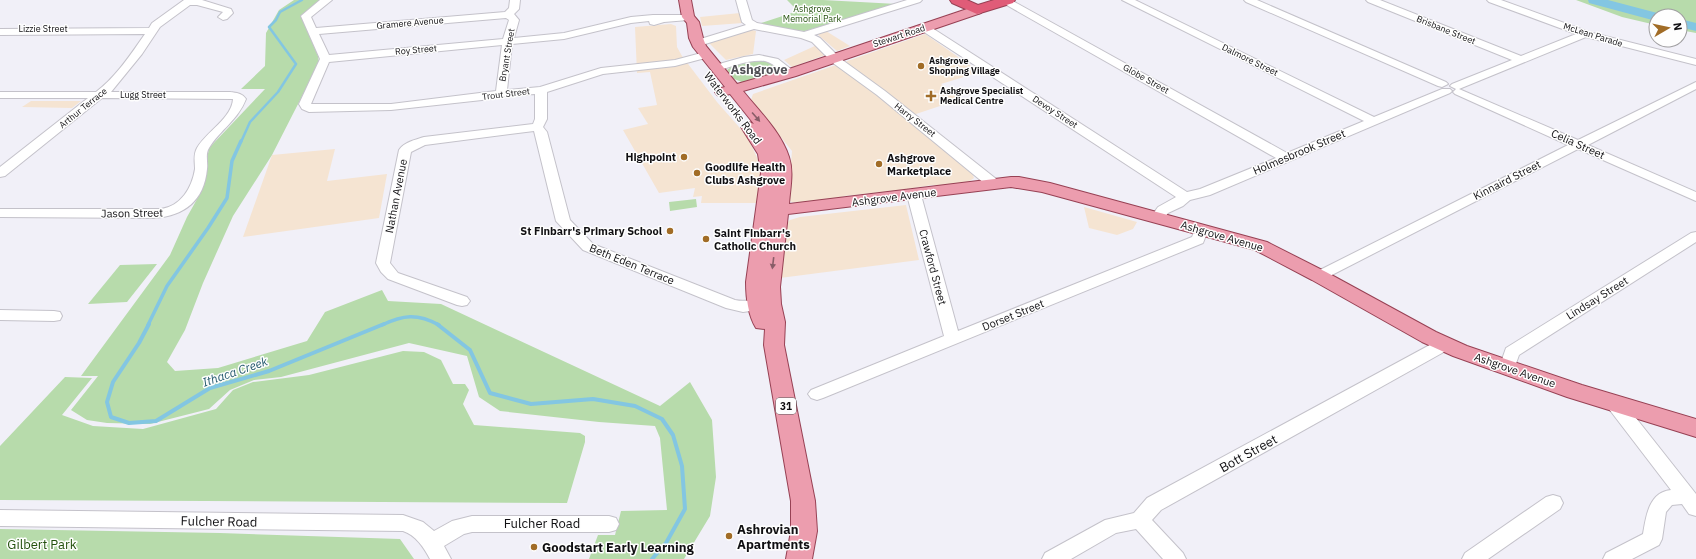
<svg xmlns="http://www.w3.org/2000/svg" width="1696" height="559" font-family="'IBM Plex Sans',sans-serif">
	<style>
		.commercial { fill: #f5e4d2 }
		.green { fill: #b7dbab }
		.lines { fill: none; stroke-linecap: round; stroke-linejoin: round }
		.stream-far2 { stroke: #83c6e2; stroke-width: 2.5 }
		.stream-far1 { stroke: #83c6e2; stroke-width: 3.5 }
		.stream { stroke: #83c6e2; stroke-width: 4 }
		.river { fill: #83c6e2; fill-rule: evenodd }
		.minor-casing { stroke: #c4c2ca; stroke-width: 2 }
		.major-casing { stroke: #974154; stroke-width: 2 }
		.highway-casing { stroke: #974154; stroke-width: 2 }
		.minor { fill: #fff; fill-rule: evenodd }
		.major { fill: #ec9dae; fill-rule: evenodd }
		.highway { fill: #e05c78; fill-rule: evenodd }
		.oneway { fill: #895d68 }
		.poi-dot { fill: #a16c26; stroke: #fefefe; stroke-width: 1.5 }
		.labels { text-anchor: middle; stroke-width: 3; stroke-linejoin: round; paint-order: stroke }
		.far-park-label { font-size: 9px; fill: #22500c; stroke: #fefefe }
		.far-street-label { font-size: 9px; fill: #100f12; stroke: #fefefe }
		.far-poi-label { font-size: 9px; font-weight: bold; fill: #100f12; stroke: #fefefe; text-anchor: start }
		.shield { fill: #fefefe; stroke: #575759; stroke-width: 1 }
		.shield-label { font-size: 10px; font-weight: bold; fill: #100f12 }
		.street-label { font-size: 11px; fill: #100f12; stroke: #fefefe }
		.poi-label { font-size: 11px; font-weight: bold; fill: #100f12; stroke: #fefefe; text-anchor: start }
		.water-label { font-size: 12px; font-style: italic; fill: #22586c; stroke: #fefefe }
		.far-district-label { font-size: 13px; font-weight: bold; fill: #525157; stroke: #fefefe }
		.near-street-label { font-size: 13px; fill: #100f12; stroke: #fefefe }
		.near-poi-label { font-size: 13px; font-weight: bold; fill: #100f12; stroke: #fefefe; text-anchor: start }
		.near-park-label { font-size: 13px; fill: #22500c; stroke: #fefefe }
	</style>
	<rect width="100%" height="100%" fill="#f1f0f8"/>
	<path class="commercial" d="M740,13L743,23L702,26L700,17Z
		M671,24L676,26L677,47L682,56L717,102L747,136L761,166L763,180L760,203H701L702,196L693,197L695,188L659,193L623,130L648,124L638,108L657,105L650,72L637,73L635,27Z
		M752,30L756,31L753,54L726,60L709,43Z
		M826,31L850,46L837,51L817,34Z
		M925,34L980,72L941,84L961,99L904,118L972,173L974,178L965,184L943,186L932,185L895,191L844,196L838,199L801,203L792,202L788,200L792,151L751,100L753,94Z
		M817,45L825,55L792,67L784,60Z
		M31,101H81L72,108L22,107Z
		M335,149L327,181L387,174L379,218L243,237L272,155Z
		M906,205L919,260L780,278L786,224L790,220L800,217Z
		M1084,207L1137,222L1133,229L1117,235L1089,228Z"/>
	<path class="green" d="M294,0H325L302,18L318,56L319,63L272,155L233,216L203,283L185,330L167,362L175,371L218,368L307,341L325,312L382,290L388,301L441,304L660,406L690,382L712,420L716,477L710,516L684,559H589L598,535H615L621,511L667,510L660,438L655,426L599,422L500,411L479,397L467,356L409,343L281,377L254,380L230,390L209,409L150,424L107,423L87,420L71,410L98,376H81L170,255L187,217L201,192L209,148L265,89H241L265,66L266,33L279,10Z
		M787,0H823L897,4L805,31L791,30L758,24L798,11Z
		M1576,0H1696V33L1680,30V16H1656V25L1622,17Z
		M758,60L767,61L782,70L742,82L734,79L727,70L731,67Z
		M696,199L697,207L670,211L669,202Z
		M157,264L127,302L88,304L120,265Z
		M403,351L424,352L441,360L453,384H465L469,390L463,404L474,425L580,433L585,436V442L567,503L0,500V446L65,377L92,378L62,415L93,426L143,429L216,409L233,390L253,382L309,375Z
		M0,529L220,533L400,539L414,559H0Z"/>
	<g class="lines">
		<path class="stream-far2" d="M241,142L250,122L278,92L296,64L269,27L276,20L280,12L302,0"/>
		<path class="stream-far1" d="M148,325L167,286L208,228L227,198L232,161L241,141
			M382,325C403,315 417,313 439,325"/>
		<path class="stream" d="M149,324L139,343L113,382L107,402L111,417L129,423L156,421L210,388L269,371L384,324
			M437,324L470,350L490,393L531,404L593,399L635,406L662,419L673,435L682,466L685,509L666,543L652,559"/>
		<path class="river" d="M1588,0H1608L1661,14L1662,16H1656V21L1589,3Z
			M1680,19L1696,23V31L1680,27Z"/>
		<defs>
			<path id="minor" d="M184,0H202L231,9L233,13L227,19L223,20L218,17L223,12L197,5H190L160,27L142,54L111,92H230C237,93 242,93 246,99C238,120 220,130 209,148C205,154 208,162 207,169C204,201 184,216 154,218L0,217V209H161C181,206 192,188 195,169C195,162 193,155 197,148C206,132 232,118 233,99L102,98L5,176L0,177V167L88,98H0V92H96C116,77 131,54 145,34L0,35V29L149,28L152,23Z
				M320,0H332L311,17L316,28L505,12L509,8L510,0H520L519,9L514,14L519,20L514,38L564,33L631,17L653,15H692L693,17L692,19L688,20L664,22L654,25L650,24L649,21L631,23L564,39L512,44L507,90L540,87L601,68L675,60L705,52L709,53L710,55L709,57L675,66L603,74L547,92V119L543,127L547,132L570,220L593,244L735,300C748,303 760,297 772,300L775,304L772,308L743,312L726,308L583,250L556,221L534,131L425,145L411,152L390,263L398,273L467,297L470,301L467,305L462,306L457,305L388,279L381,272L376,263L399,150C404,142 415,140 424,137L533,124L535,119V94L503,96L482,100L391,110L309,112L302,109L299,104L320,59L301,16ZM506,18L509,20L503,39L329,55L319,34ZM502,45L496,91L391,104H311L329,62Z
				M736,0H746L752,20L757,23L804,32L907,0H922L920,2L814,35L820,38L841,59L885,91L1000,182L1002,185L1000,188H990L877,95L833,63L812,42L801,38L754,29L702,45H694L693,43L694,41L746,25L742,22Z
				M1002,0H1011L1287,153L1364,121L1122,0H1135L1374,117L1442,89H1450L1452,91L1450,93L1210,195L1190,200L1183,206L1168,213L1162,221L1157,222L1152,221L1150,218L1158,207L1176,197L921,30L920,28L921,26H929L1187,192L1200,189L1276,158L1003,3Z
				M1244,0H1257L1446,82L1448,84L1442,87L1438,86L1246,2Z
				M1366,0H1380L1521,56L1576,34L1489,2L1487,0H1501L1589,32L1696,59V65L1586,37L1459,89L1578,140L1696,82V89L1588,145L1696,192V201L1578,149L1324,279L1319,281L1314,279L1312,276L1314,273L1568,145L1455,94L1453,92L1456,89L1450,86L1452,84L1512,60L1368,2Z
				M759,55L778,59L796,73L795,75C783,78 776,63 765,61C749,59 731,67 716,71L711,68L712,66L744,57Z
				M914,191L919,192L921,195L958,331L1192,237L1196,227L1201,226L1206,227L1208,230L1203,243L823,398L817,400L811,398L808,394L811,390L944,336L907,195L909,192Z
				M1696,232V242L1519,355L1513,372L1507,374L1501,372L1499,368L1506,348L1691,233Z
				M0,310L54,311L60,312L62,316L60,320L54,321L0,320Z
				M1445,338L1451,340L1453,344L1451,348L1161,510L1152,520L1183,553L1186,559H1163L1136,529L1116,533L1071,559H1042L1045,553L1105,520L1134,513L1147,498L1439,340Z
				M1615,398L1621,399L1696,494V516L1689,514L1682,504L1672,505L1666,512L1662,539L1659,545L1632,559H1603L1606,553L1643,534C1646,516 1649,492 1671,490L1609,409L1606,404L1609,399Z
				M1553,495L1560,497L1563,503L1560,509L1488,559H1462L1465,553L1546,497Z
				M0,510L403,515L423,522L434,531L452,521L472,516H609L616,518L619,524L616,530L609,532H472L464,534L444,546L451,559H430C424,548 416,535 403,531L0,526Z"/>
			<path id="major" d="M679,0H691L694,16L699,22L703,38L706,46L737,84L786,70L973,7H981L983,10L981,13L796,76L743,91C759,111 781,132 789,157C794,172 790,189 789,204L1011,177H1019L1050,183L1267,242L1326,272L1436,332L1467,346L1582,385L1696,419V437L1567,397L1453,356L1422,342L1312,280L1255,250L1042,192L1011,187L788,214L780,287L781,304L785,322L784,345L815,501L817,531L812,559H786L791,531V501L764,345L765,329L756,328C748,315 746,297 746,282L761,173L758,154L741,127L744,124L749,122L754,124L730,94L722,96L717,95L715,92L717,89L725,87L693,47L689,38L687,23L682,17Z"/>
			<path id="highway" d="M950,0H967L978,5L994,0H1015L1013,3L977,14L952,3Z"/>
		</defs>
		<use href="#minor" class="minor-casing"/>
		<use href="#major" class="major-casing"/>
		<use href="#highway" class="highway-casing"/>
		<use href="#minor" class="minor"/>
		<use href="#major" class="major"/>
		<use href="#highway" class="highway"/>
	</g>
	<defs><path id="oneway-solid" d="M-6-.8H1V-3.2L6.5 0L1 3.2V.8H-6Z"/></defs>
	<g class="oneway">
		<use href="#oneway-solid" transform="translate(756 117) rotate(49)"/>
		<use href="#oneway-solid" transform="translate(773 263) rotate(97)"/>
	</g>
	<g class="poi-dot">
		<circle cx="921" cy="66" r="4"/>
		<path d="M929 90h4v4h4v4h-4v4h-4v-4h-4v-4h4z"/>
		<circle cx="684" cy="157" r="4"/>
		<circle cx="879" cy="164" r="4"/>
		<circle cx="697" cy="173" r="4"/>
		<circle cx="670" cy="231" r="4"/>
		<circle cx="706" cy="239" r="4"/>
		<circle cx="729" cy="536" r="4"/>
		<circle cx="534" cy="547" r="4"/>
	</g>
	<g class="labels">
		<g class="far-park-label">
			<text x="812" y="12">Ashgrove<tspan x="812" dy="10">Memorial Park</tspan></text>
		</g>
		<g class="far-street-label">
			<text transform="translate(410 23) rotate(-5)" y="3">Gramere Avenue</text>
			<text x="43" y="32">Lizzie Street</text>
			<text transform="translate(1446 30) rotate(22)" y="3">Brisbane Street</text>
			<text transform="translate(1593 35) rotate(17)" y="3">McLean Parade</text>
			<text transform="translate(899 36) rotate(-18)" y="3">Stewart Road</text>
			<text transform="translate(416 50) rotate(-5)" y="3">Roy Street</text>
			<text transform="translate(507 55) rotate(-80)" y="3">Bryant Street</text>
			<text transform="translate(1250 60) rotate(26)" y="3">Dalmore Street</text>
			<text transform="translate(1146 79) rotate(29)" y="3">Globe Street</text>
			<text transform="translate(506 94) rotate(-7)" y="3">Trout Street</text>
			<text x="143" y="98">Lugg Street</text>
			<text transform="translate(83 108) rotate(-39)" y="3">Arthur Terrace</text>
			<text transform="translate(1055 112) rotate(33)" y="3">Devoy Street</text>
			<text transform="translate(915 120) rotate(38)" y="3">Harry Street</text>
		</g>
		<g class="far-poi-label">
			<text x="929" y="64">Ashgrove<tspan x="929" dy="10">Shopping Village</tspan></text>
			<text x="940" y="94">Ashgrove Specialist<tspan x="940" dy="10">Medical Centre</tspan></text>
		</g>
		<rect class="shield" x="776" y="398" width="20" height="16" rx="3"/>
		<g class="shield-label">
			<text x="786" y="410">31</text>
		</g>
		<g class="street-label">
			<text transform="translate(733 108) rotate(53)" y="4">Waterworks Road</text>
			<text transform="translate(1578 144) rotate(24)" y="4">Celia Street</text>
			<text transform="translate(1299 152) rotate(-23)" y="4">Holmesbrook Street</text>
			<text transform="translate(1507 180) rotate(-27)" y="4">Kinnaird Street</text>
			<text transform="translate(396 196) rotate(-79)" y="4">Nathan Avenue</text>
			<text transform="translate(894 197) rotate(-7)" y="4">Ashgrove Avenue</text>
			<text transform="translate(132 213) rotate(-1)" y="4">Jason Street</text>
			<text transform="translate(1222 236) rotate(16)" y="4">Ashgrove Avenue</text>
			<text transform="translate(632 264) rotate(22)" y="4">Beth Eden Terrace</text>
			<text transform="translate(933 267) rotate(75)" y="4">Crawford Street</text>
			<text transform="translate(1597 298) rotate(-32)" y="4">Lindsay Street</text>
			<text transform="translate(1013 315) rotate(-22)" y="4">Dorset Street</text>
			<text transform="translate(1515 370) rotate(19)" y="4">Ashgrove Avenue</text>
		</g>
		<g class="poi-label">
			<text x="676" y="161" text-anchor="end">Highpoint</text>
			<text x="887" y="162">Ashgrove<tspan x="887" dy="13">Marketplace</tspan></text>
			<text x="705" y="171">Goodlife Health<tspan x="705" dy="13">Clubs Ashgrove</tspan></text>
			<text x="662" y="235" text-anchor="end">St Finbarr's Primary School</text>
			<text x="714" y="237">Saint Finbarr's<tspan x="714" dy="13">Catholic Church</tspan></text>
		</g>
		<g class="water-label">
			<text transform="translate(235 372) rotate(-19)" y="4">Ithaca Creek</text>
		</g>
		<g class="far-district-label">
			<text x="759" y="74">Ashgrove</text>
		</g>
		<g class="near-street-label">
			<text transform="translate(1248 453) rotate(-29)" y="5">Bott Street</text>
			<text transform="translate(219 521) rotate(1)" y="5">Fulcher Road</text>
			<text x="542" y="528">Fulcher Road</text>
		</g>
		<g class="near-poi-label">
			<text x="737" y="534">Ashrovian<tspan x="737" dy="15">Apartments</tspan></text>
			<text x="542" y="552">Goodstart Early Learning</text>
		</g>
		<g class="near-park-label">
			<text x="42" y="549">Gilbert Park</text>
		</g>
	</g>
	<g transform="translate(1668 28) rotate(81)"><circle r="19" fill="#fefefe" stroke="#9f9ea0"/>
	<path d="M0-3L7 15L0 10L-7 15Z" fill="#a16c26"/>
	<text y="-6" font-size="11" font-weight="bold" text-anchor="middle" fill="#100f12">N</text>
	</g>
</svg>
